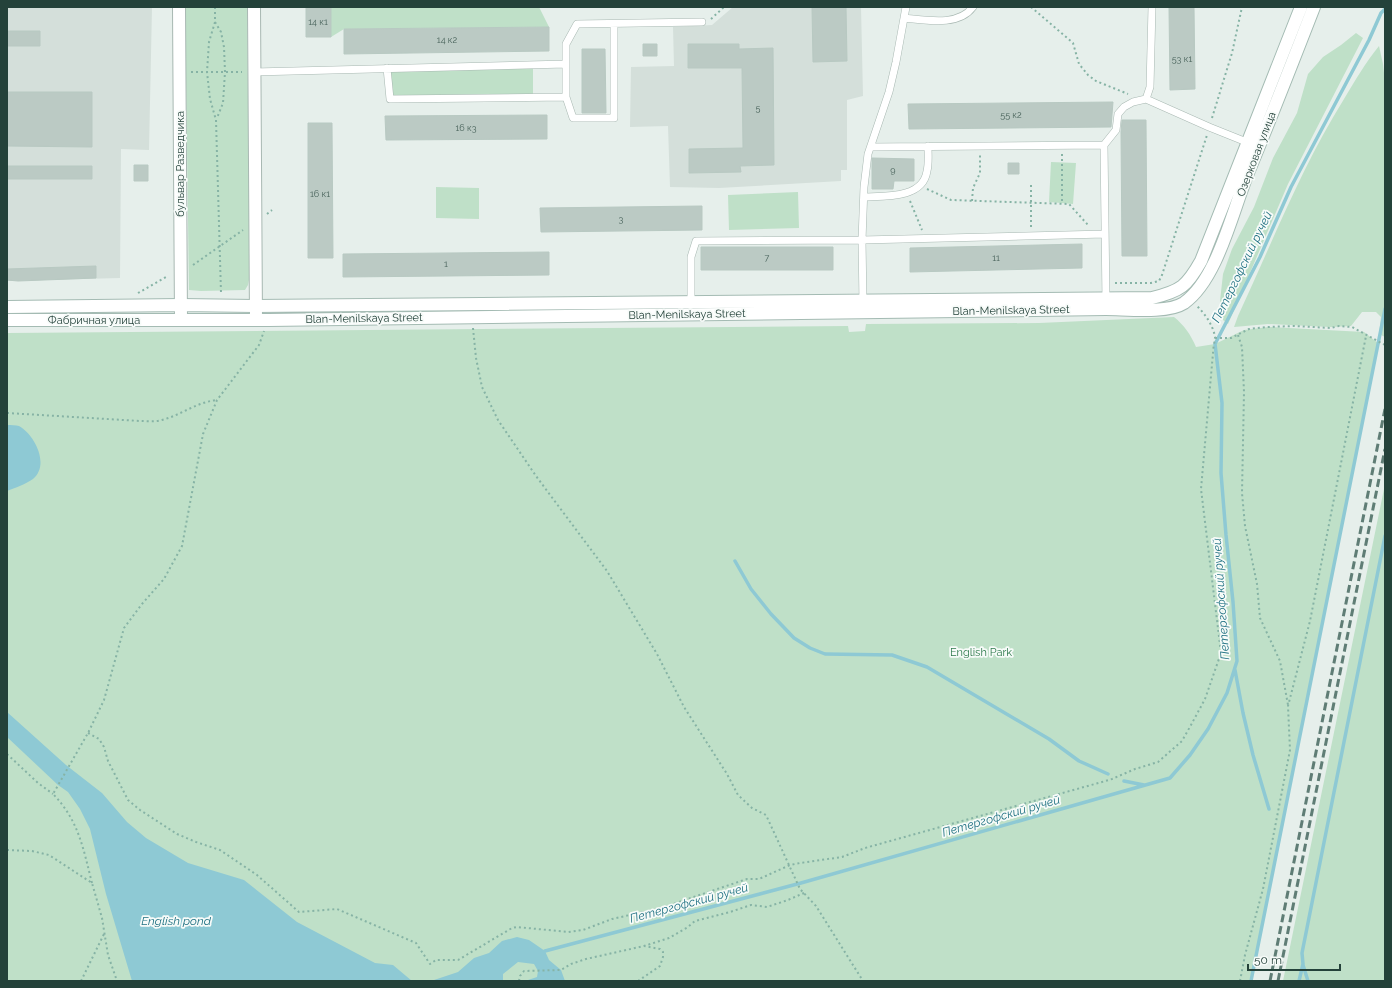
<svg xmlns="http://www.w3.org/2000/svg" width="1392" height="988" font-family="Raleway,sans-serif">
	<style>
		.built { fill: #d4dfda }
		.green { fill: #bfe0c8 }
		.water { fill: #8ec9d4 }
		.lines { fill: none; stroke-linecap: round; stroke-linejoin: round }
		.stream { stroke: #8ec9d4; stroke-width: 3.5 }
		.building { fill: #bbcac4; stroke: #b8c9c2 }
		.lane-casing { stroke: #a8b8b2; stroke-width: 8 }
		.street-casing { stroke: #a8b8b2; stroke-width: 14 }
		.secondary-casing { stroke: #a4bbb3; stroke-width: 14 }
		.path { stroke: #86b3a5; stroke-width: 2; stroke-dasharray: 2 3; stroke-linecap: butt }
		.lane { stroke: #fff; stroke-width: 7 }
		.street { stroke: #fff; stroke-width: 12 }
		.secondary { stroke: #fff; stroke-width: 12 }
		.rail { stroke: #5f7d75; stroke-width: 3; stroke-dasharray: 8 4; stroke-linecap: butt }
		.labels { text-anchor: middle; stroke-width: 3.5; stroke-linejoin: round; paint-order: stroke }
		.number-label { font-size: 9px; fill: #4a645c }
		.street-label { font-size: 11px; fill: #24423a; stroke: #f7fbf9 }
		.park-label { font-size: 11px; fill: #2d7a4b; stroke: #f7fbf9 }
		.water-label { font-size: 12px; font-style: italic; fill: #1c6f80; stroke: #f7fbf9 }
	</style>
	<rect width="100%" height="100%" fill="#e6efeb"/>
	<path class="built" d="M7,7H152L149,150L121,149L120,278L7,281Z
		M733,7H861L863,96L847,100V170H841V181L719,188L670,187L668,126L630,127L631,67L674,66L673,27L712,25Z"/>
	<path class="green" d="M185,7H247L250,275L248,285L245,290L201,291L189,290Z
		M331,7H539L549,27L344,29L331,37Z
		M1356,33L1363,38L1288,184L1228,324L1223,320L1220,301L1223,274L1232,249L1254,207L1273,158L1297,113L1308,74L1323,57L1341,45Z
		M1379,46L1383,64L1385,82V337L1379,334L1381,317L1376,312H1362L1351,326L1330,327L1268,324L1234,327L1238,316C1272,243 1301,168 1344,99C1355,81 1365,63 1379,46Z
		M533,65V97L390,99L387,68Z
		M1051,162L1076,163L1073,204L1049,202Z
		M436,187L479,188V219L436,218Z
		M798,192L799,228L729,230L728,195Z
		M1174,317C1184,325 1191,335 1196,347L1215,344L1244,330L1269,327L1364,332L1378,343L1321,627L1280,842L1251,981H7V333L848,326L849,332L865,331L866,324L1039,323Z
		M1385,484V981H1283Z"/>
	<path class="water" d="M7,425C11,425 16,425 19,426C35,435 50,465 33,479C26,484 15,488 7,491Z
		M7,712L66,765L102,793L127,822L146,838L188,863L244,880L297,922L375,963L393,965L412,981H132L106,894L90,829L80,809L68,792L58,785L7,737Z
		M517,937L529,940L545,951L549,960L561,970L565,981H525L537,977L538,971L534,964L518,962L503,974V981H431L458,972L474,958L489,953L502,941Z"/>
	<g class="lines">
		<path class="stream" d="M735,561L751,589L771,614L794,638L810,648L825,654L892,655L927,667L1049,739L1079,761L1108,774
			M1235,670L1243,713L1253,755L1269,809
			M1124,781L1144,785
			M545,951L801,883L1170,778L1190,755L1208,729L1227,693L1237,661L1233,602L1226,535L1221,473L1222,403L1215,344L1260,257L1291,187L1369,40L1381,13L1385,9
			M1303,965L1308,981
			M1251,981L1385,309
			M1299,981L1303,964L1302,953L1385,536"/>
	</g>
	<path class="building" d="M306,7H331V37H306Z
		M812,7H846L847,61L813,62Z
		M1169,7H1194L1195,89L1170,90Z
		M549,27V51L344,54V29Z
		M7,31H40V46H7Z
		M643,44H657V56H643Z
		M688,44H739V49L773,48L774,165L740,166L741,172L689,173V149L743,148L742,68H688Z
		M582,49H605L606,113H582Z
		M7,92H92V147L7,146Z
		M1113,102L1111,127L909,129L908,104Z
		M547,115V139L386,140L385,116Z
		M1122,120H1146L1147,256H1122L1121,132Z
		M308,123H332L333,258H308Z
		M872,158L914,159V181H894L893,189H872Z
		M1008,163H1019V174H1008Z
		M134,165H148V181H134Z
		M7,166H92V179H7Z
		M702,206V230L541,232L540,208Z
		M1082,244V268L910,272V248Z
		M701,247H833V270H701Z
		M549,252V275L343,277V254Z
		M96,266V278L18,281L7,280V269Z"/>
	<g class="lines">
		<defs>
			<path id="lane" d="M1152,7L1150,87L1146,99L1209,127L1249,143
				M904,18C926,20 958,27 973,7
				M566,64V97L573,118H614V24
				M387,68L390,99L566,97
				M254,72L566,64V44L577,24L702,22
				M1104,145L1116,130L1118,114L1124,107L1133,102L1146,99
				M871,147L1104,145L1106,301
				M864,197C884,196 923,199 927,171C929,163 928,155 928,146
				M863,303L862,240L864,187L868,154L889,92L896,62L906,7
				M691,305V257L696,241L862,240L1105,234"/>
			<path id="street" d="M179,7L181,320
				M254,7L256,320"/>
			<path id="secondary" d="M7,307L181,305L255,306L1152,298C1181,291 1187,286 1201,261L1301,7
				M7,320H269L1106,309C1126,309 1167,314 1184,303C1219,278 1233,207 1250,168C1272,115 1293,61 1314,7"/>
		</defs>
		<use href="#lane" class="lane-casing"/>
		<use href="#street" class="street-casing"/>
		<use href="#secondary" class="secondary-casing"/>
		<path class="path" d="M215,7V22L209,42L207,72L210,99L216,120L221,293
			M1031,7L1073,43L1079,64L1088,75L1096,81L1128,94
			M711,19L724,7
			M215,22L221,32L224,47L225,72L223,103L217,118
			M191,72H242
			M1212,118L1232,53L1242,7
			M1062,154V204
			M927,189L951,200L1069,204L1088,225
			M910,201L922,230
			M972,201L973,188L980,173V155
			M267,214L272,210
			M1031,227V184
			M193,265L243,230
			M1115,283H1151L1159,281L1162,275L1207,135
			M138,293L166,277
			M473,328L476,358L482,387L498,420L536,476L607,571L657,654L684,707L727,774L738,795L752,808L766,815L800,889L816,906L863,981
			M1238,335L1242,347L1244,392L1242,493L1245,526L1257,584L1260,618L1280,661L1288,705
			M1215,338H1231L1249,329L1267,327L1294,326L1331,328L1339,326L1352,327L1385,345
			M7,413L140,421C147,421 155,422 162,420C181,415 197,402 217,400
			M88,733L99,739L104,747L108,761L128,800L140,810L177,834L196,842L220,850L257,875L299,912L337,909L416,943L430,964L436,960H458L512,928L517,927L568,932L583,930L612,919L661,908L747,879H759L790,865L800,863L842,857L865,848L1102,782L1112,779L1135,769L1158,762L1182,741L1191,725L1205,699L1221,653L1201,489L1213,353C1213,348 1215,341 1215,337C1213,325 1205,314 1197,306
			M7,754L38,783L53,794
			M7,850L32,851L49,855L92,883L102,918L108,955L117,981
			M92,883C83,848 79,821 53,794L88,733L104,700L124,628L142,604L164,579L182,546L203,434L217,400L259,345L264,331
			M81,981L104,934
			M519,981L520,976L524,971L561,970L571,964L586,959L644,946L669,938L688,927L695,921L730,912L751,905L767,907L788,900L804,893
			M638,981L660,966L663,957V952L660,949L644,946
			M1240,981L1245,955L1263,889L1290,750L1288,706L1310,621L1366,336"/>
		<use href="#lane" class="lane"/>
		<use href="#street" class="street"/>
		<use href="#secondary" class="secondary"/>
		<path class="rail" d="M1270,981L1385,409
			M1278,981L1385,449"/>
	</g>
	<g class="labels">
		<g class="number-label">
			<text x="318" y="25">14 к1</text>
			<text x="447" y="43">14 к2</text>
			<text x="1182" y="62">53 к1</text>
			<text x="758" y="111">5</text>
			<text x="1011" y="118">55 к2</text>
			<text x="466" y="131">16 к3</text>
			<text x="893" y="173">9</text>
			<text x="320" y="197">16 к1</text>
			<text x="621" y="222">3</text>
			<text x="767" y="261">7</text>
			<text x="996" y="261">11</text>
			<text x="446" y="267">1</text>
		</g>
		<g class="street-label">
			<text transform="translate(1256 154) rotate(-69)" y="4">Озерковая улица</text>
			<text transform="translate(180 164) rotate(-90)" y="4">бульвар Разведчика</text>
			<text transform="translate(1011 310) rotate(-1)" y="4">Blan-Menilskaya Street</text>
			<text transform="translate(687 314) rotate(-1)" y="4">Blan-Menilskaya Street</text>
			<text transform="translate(364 318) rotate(-1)" y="4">Blan-Menilskaya Street</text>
			<text x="94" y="324">Фабричная улица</text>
		</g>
		<g class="park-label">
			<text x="981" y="656">English Park</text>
		</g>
		<g class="water-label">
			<text transform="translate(1242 267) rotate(-64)" y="4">Петергофский ручей</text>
			<text transform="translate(1221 599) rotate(-94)" y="4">Петергофский ручей</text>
			<text transform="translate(1001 816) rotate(-16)" y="4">Петергофский ручей</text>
			<text transform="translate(689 903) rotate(-15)" y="4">Петергофский ручей</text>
			<text x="176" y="925">English pond</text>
		</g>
	</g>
	<rect width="1392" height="988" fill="none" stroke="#24423a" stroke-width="16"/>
	<path d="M1248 964v6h92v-6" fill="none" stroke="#24423a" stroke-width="2"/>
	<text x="1254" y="964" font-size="12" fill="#24423a" stroke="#f7fbf9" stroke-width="3" paint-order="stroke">50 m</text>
</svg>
